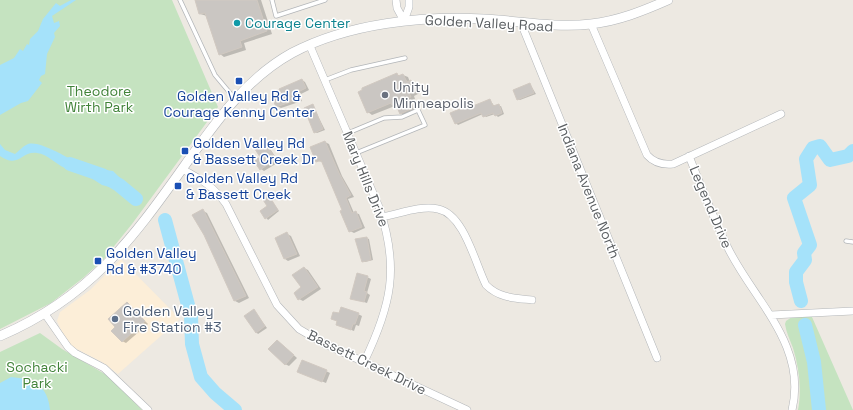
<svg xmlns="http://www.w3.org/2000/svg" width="853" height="410" font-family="'Space Grotesk',sans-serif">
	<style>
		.commercial { fill: #fceed8 }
		.green { fill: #c5e3c0 }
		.water { fill: #a5e2fa }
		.shadow { fill: #0003 }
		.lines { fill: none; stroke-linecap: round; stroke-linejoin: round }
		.river { stroke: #a5e2fa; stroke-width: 14 }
		.building { fill: #cac6c2; stroke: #d1c9c1 }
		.service-casing { stroke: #b3b6b9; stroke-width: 5 }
		.minor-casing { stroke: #b3b6b9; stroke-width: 8 }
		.tertiary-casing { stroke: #b3b6b9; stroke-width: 10 }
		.service { stroke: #fff; stroke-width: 3.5 }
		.minor { stroke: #fff; stroke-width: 7 }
		.tertiary { stroke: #fff; stroke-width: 9 }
		.culture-dot { fill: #0f9aa8; stroke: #fff; stroke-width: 1.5 }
		.transit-dot { fill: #1a4fb4; stroke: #fff; stroke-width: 1.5 }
		.worship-dot { fill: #6b7280; stroke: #fff; stroke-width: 1.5 }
		.service-dot { fill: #5c6f8a; stroke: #fff; stroke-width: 1.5 }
		.labels { text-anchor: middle; stroke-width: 3; stroke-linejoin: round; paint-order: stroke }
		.culture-label { font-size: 14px; fill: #0d838f; stroke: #fff; text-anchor: start }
		.street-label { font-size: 14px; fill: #5b5f62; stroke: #fff }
		.worship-label { font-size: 14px; fill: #5b616d; stroke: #fff; text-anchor: start }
		.park-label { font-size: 14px; fill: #418339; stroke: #fff }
		.transit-label { font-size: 14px; fill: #164399; stroke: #fff; text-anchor: start }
		.service-label { font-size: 14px; fill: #4e5e75; stroke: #fff; text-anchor: start }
	</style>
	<rect width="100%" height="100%" fill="#ede9e2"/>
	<path class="commercial" d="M121,259L180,319L118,374L102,362L71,346L64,337L57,321L60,312L90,290Z"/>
	<path class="green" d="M0,0H172L218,107L132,224L103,260L83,278L51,303L0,329Z
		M792,317H812L853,410H798C802,389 799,368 793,348C790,340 786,332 785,324L786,321Z
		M40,333L62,349L110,377L142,410H0V352Z"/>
	<path class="water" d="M71,0H76L52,16L54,23L59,21L60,26L54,33L55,37L47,54L45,74L41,76L39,80L42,83L28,101L21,103L0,115V65L14,58L20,49L23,51L27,44L29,45L30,39L38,31L43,19L56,3L60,6Z
		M0,144L5,150L15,154C19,151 23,146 28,144C42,140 74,163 88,167L86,172C78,169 70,170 65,168C55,164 48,154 37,153C20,151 20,169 0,156Z
		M92,168L113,171L138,196L135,201L125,197L117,189L102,185L88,176Z
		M11,377C34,379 48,386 50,410H0V383Z"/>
	<path class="shadow" d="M196,0H261L272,34L244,43L246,50L224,57L220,54L207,16L200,14Z
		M397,74L400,76L403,75L408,77L410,82L416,84L420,93L414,96L415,99L411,101L415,112L405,116L401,113L398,107L395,106L372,115L368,112Z
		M302,80L305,82L309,90L299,95L302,101L281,108L277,106L282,94Z
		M530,84L536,94L520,100L518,99Z
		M490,100L495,107L501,106L504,114L498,117L495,114L486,117L483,114L458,125L456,123L466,107L469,108Z
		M313,106L325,130L317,133L315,132Z
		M263,141L266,143L279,162L264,171L261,169Z
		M325,142L329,144L342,176L354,197L348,199L354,213L359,214L365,228L354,233L350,231L343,211L323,162L317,161Z
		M266,193L279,211L268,220L261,211L268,206Z
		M203,211L207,213L249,298L239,303L235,301L205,235Z
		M287,234L291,236L300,256L288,261L285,259Z
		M366,238L369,239L373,260L365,262L359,253L356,240Z
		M304,268L308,270L321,289L303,301L299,299Z
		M367,277L371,279L367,293L370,295L367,303L351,298Z
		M127,303L148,324L126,343L122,341L116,327Z
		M254,311L267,328L258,334L256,332Z
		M358,314L362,316L359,326L356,325L354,331L341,326Z
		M278,341L297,358L289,366L285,364Z
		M326,371L330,373L326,383L302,373Z"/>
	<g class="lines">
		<path class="river" d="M70,164L102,175L119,185L136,199
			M165,220L191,316L192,344L201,377L215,393L235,410
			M801,301L796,282V272L805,260L804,253L810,245L794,198L810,185L806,159L813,148L820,146L830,160L848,156L853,151
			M805,325L814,362L819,410"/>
	</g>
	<path class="building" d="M195,0H257L267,31L240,41L242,47L219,55L205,13L199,14Z
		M397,73L398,76L403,74L407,82L411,80L415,91L409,93L411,97L406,98L411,109L400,114L395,103L392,105L391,103L367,113L358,92L362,90V88Z
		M302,79L306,88L296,93L299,99L276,107L272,97L281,93L279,89Z
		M530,83L534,93L517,100L513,90Z
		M490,99L493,106L499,104L502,113L495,116L493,113L483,117L481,113L455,124L450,113L467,106L468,108Z
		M313,104L323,129L314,133L304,108Z
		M263,140L276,159L260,170L254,161L260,157L253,146Z
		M325,141L339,173L351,195L346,198L352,213L356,211L362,227L349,232L340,211L342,210L321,160L316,162L310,147Z
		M266,191L278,210L265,219L260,211L267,206L260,195Z
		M203,209L246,296L234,301L204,235L192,215Z
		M287,232L297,254L284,259L275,238Z
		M367,237L371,260L362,262L355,239Z
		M304,267L318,287L298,300L294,293L301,287L292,275Z
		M357,273L368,276L364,291L367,292L364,302L350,299Z
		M127,302L145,321L122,342L111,331L115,327L108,319Z
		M341,307L359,313L355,324H353L351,330L336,325L337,321L331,319L333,312L339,313Z
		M254,309L265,326L256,333L244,316Z
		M277,340L294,355L285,365L268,349Z
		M302,360L327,370L322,382L297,372Z"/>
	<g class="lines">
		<defs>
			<path id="service" d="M180,0L215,75L235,99
				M272,0L276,16L325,0
				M325,80L351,70L405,58
				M348,133L384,118L402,117L418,110L425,125L356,153
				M846,241L853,242"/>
			<path id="minor" d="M396,0L397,8L404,21
				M404,21L409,7V0
				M521,23L657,358
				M591,24L647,155C654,163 662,165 673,164L781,114
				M310,46L379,207C400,268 391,306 364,362
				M689,156C701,186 713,217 727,246C752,299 808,344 792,410
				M182,169C201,179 214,187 226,204L277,305L299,329L323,343L467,410
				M382,217C399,214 421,205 438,209C464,214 475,263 486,285C499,298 514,298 532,300
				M45,314L68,347L75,353L104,368L148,410
				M771,315L853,311"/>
			<path id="tertiary" d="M0,336C89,298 131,241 185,165C216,122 245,79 292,53C349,23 421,16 484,19C520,21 555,28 591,24C618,21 643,11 668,0"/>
		</defs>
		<use href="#service" class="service-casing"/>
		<use href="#minor" class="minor-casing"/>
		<use href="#tertiary" class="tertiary-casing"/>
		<use href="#service" class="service"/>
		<use href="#minor" class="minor"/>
		<use href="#tertiary" class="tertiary"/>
	</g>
	<circle class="culture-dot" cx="237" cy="23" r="4"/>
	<g class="transit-dot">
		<rect x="235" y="77" width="8" height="8" rx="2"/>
		<rect x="181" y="147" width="8" height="8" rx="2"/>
		<rect x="174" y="182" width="8" height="8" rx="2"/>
		<rect x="94" y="257" width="8" height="8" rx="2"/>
	</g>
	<circle class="worship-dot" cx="385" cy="95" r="4"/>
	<circle class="service-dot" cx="115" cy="319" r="4"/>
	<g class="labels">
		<g class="culture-label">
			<text x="245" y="28">Courage Center</text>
		</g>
		<g class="street-label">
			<text transform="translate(489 23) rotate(3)" y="5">Golden Valley Road</text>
			<text transform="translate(366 179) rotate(68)" y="5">Mary Hills Drive</text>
			<text transform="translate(589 191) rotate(68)" y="5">Indiana Avenue North</text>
			<text transform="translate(711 207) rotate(67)" y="5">Legend Drive</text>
			<text transform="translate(367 362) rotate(26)" y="5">Bassett Creek Drive</text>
		</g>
		<g class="worship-label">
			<text x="393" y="92">Unity<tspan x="393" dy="16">Minneapolis</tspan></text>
		</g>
		<g class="park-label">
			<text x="99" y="96">Theodore<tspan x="99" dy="16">Wirth Park</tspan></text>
			<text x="37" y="372">Sochacki<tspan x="37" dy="16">Park</tspan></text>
		</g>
		<g class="transit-label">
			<text x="239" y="101" text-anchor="middle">Golden Valley Rd &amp;<tspan x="239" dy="16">Courage Kenny Center</tspan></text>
			<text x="193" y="148">Golden Valley Rd<tspan x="193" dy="16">&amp; Bassett Creek Dr</tspan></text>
			<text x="186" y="183">Golden Valley Rd<tspan x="186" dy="16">&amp; Bassett Creek</tspan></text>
			<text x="106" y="258">Golden Valley<tspan x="106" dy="16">Rd &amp; #3740</tspan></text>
		</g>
		<g class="service-label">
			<text x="123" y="316">Golden Valley<tspan x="123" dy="16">Fire Station #3</tspan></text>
		</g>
	</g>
</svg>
